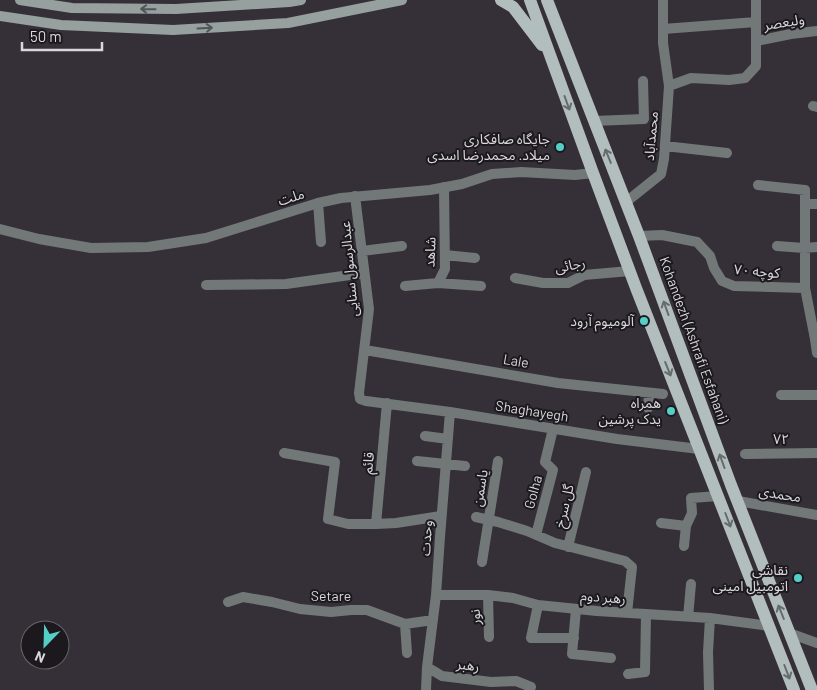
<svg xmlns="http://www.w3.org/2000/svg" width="817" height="690" font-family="Barlow,'Noto Sans Arabic',sans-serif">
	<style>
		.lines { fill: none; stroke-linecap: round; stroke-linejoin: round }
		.minor { stroke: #727878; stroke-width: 10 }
		.tertiary { stroke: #727878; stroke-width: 10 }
		.secondary { stroke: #96a09f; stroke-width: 10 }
		.primary { stroke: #b2bebd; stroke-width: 12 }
		.oneway { stroke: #525658 }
		.oneway2 { stroke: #666c6d }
		.poi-dot { fill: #55cec6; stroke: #1b191d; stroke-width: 2 }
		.labels { text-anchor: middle; stroke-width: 4; stroke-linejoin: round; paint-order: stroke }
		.street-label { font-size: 14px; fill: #dad7dc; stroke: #1b191d }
		.poi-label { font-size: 14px; fill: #dad7dc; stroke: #1b191d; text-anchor: end }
	</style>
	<rect width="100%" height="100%" fill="#353038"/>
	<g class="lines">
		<path class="minor" d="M663,29L756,22
			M756,41L791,34L817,31
			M669,86L691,78L729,80L745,78L756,66V0
			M813,106L817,107
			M594,121L644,119L643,81
			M665,146L727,153
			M758,185L805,190V288L815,339L817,353
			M355,196L369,309L359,393L360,399L366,401L450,412L617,439L699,449
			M626,202L661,174L664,159L669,86L663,43V0
			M318,203L321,242
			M805,204H817
			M639,236L662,235L697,242L710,256L714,268L722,281L734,286L805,288
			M777,246L804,248L817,247
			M362,251L402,246
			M445,255L475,258
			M515,278L543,283H568L584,275L630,271
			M438,283L481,286
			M206,285L286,284L364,273
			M405,286L438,283L445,269L444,187
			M365,350L558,383L663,394
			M781,395H817
			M648,408L649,393
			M425,436L448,439
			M284,453L335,462L328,519L348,524H376L396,523L441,516
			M745,454L817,453
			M417,461L465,466
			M738,501L817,515
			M476,517L498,522L527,531L555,543L625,561L632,567L627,613
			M661,523L686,526L692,513L691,498L718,496
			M376,524L387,403
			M536,535L553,470L545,462L553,429
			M684,546L686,526
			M568,547L586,472
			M482,562L498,461
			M436,595H488L513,598L538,605L597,611L710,618L769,626
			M488,595L489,637
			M228,602L243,597L272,602L300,609L331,612L351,610H367L405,624L433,620
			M538,605L531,638H574
			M576,609L572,654L611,658
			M688,617L691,584
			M405,624L407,653
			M789,633L817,643
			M427,667L436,595L440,537L450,412
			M628,674L645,672L646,614
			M426,690L427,667L442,676L491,682L516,681L531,687
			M709,690L708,652L710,618"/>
		<path class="tertiary" d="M0,229L39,239L91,248L148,247L206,238L318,203L341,198L430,190L462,184L492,174L521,172L575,175L593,173"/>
		<path class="secondary" d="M20,0L72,8L176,9L289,2L301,0
			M0,16L61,25L173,30L288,23L402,0"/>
		<path class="primary" d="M501,0L513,7L542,45
			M530,0L593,173L636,288L794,690
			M547,0L639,236L731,485L812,690"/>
	</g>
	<defs><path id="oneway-shaft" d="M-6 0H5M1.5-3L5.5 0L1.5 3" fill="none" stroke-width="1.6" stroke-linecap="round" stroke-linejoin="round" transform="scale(1.25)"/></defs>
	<g class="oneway">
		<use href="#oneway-shaft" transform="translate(148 9) rotate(-179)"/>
		<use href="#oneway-shaft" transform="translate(205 28) rotate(-3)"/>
	</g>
	<g class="oneway2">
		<use href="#oneway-shaft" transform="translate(567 103) rotate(70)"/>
		<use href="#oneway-shaft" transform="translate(608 156) rotate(-112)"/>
		<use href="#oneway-shaft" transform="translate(666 308) rotate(-110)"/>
		<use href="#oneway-shaft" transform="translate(668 369) rotate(68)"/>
		<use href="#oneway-shaft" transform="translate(722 461) rotate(-110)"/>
		<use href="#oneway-shaft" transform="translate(728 520) rotate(69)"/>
		<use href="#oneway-shaft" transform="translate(781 612) rotate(-112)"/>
		<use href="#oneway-shaft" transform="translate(787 672) rotate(69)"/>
	</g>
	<g class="poi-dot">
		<circle cx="560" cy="147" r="5"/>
		<circle cx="644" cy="321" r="5"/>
		<circle cx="671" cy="411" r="5"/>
		<circle cx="798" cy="578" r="5"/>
	</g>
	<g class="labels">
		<g class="street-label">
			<text transform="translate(784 22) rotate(-9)" y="5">ولیعصر</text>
			<text transform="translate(651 136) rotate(-85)" y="5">محمدآباد</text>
			<text transform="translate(291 197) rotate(-17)" y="5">ملت</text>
			<text transform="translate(430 252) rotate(-88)" y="5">شاهد</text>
			<text transform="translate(570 265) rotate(-11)" y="5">رجائی</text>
			<text transform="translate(349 269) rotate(-95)" y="5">عبدالرسول سنایی</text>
			<text transform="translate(757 271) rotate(5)" y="5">کوچه ۷۰</text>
			<text transform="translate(694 340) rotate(70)" y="5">Kohandezh (Ashrafi Esfahani)</text>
			<text transform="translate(516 361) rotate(10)" y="5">Lale</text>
			<text transform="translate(532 411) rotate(9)" y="5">Shaghayegh</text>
			<text transform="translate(781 439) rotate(1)" y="5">۷۲</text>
			<text transform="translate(368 463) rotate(-85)" y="5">قائم</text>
			<text transform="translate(480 488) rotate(-81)" y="5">یاسمن</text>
			<text transform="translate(533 492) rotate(-75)" y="5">Golha</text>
			<text transform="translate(780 494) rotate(9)" y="5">محمدی</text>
			<text transform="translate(564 506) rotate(-77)" y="5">گل سرخ</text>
			<text transform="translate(426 538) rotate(-86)" y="5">وحدت</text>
			<text x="331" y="601">Setare</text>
			<text transform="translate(603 597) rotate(4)" y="5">رهبر دوم</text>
			<text transform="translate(475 617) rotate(-92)" y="5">نور</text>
			<text transform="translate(468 665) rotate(7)" y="5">رهبر</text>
		</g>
		<g class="poi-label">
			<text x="550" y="144">جایگاه صافکاری<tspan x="550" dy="16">میلاد. محمدرضا اسدی</tspan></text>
			<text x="634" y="326">آلومیوم آرود</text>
			<text x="661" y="408">همراه<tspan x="661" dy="16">یدک پرشین</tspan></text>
			<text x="788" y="575">نقاشی<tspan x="788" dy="16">اتومبیل امینی</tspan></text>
		</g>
	</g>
	<g transform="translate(45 645) rotate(203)"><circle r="24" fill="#1b191d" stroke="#676569"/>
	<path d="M0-4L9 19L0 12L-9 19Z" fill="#55cec6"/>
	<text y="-8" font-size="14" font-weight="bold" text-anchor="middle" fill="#dad7dc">N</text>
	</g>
	<path d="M22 42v8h80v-8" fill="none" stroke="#dad7dc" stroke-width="2.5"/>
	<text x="30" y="42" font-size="15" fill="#dad7dc" stroke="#1b191d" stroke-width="4" paint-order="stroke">50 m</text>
</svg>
